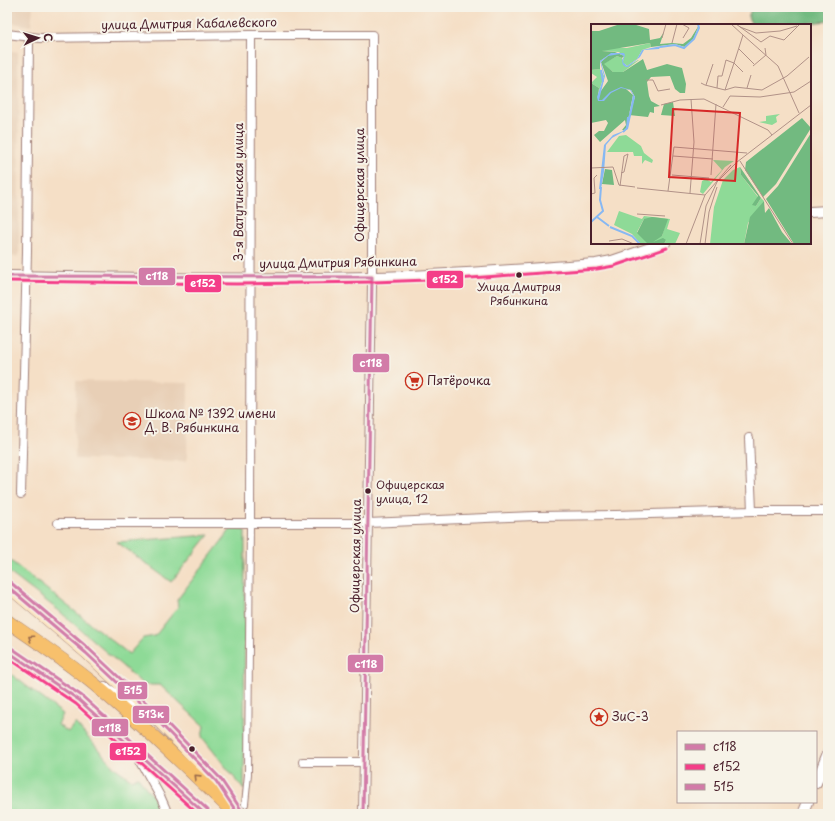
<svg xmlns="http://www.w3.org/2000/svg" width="835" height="821" font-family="'Playpen Sans',sans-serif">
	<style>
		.built { fill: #e8cfb6 }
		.green { fill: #8eda97; stroke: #6c7c61 }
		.forest { fill: #72ba80; stroke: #5e6c56 }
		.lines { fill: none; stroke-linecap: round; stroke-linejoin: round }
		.pedestrian-casing { stroke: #a07f78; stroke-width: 8 }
		.minor-casing { stroke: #a07f78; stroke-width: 10 }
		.tertiary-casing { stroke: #a07f78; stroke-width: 12 }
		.secondary-casing { stroke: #a07f78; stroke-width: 12 }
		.trunk-casing { stroke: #a07f78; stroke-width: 14 }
		.pedestrian { stroke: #fff; stroke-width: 6 }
		.minor { stroke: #fff; stroke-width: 8 }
		.tertiary { stroke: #fff; stroke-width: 10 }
		.secondary { stroke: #fce6c4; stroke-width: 11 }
		.trunk { stroke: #f7c06c; stroke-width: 13 }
		.bus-1-casing { stroke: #f7f3e8; stroke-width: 6 }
		.bus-2-casing { stroke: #f7f3e8; stroke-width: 6 }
		.bus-3-casing { stroke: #f7f3e8; stroke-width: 6 }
		.bus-4-casing { stroke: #f7f3e8; stroke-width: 6 }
		.bus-1 { stroke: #d27ba8; stroke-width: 3 }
		.bus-2 { stroke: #f43e88; stroke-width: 3 }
		.bus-3 { stroke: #d27ba8; stroke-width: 3 }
		.bus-4 { stroke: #d27ba8; stroke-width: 3 }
		.oneway { stroke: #986748 }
		.bus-dot { fill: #4a1f2b; stroke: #f7f3e8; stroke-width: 1.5 }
		.labels { text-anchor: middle; stroke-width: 4; stroke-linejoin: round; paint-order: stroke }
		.bus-label { font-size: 11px; fill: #4a1f2b; stroke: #f7f3e8 }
		.street-label { font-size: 12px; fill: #4a1f2b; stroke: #f7f3e8 }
		.poi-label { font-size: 12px; fill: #4a1f2b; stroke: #f7f3e8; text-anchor: start }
		.inset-river { fill: none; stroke: #87b8f3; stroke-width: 2 }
		.inset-road { fill: none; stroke: #b19288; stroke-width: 1 }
		.view { fill: #d62828; fill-opacity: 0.15; stroke: #d62828; stroke-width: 2 }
		.inset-edge { fill: none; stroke: #4a1f2b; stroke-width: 2 }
		.line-badge { stroke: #f7f3e8; stroke-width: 1.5 }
		.badge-label { font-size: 11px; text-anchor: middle; font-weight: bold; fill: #fff }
	</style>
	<rect width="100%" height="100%" fill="#f7f3e8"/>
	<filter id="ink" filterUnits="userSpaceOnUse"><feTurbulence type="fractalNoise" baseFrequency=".025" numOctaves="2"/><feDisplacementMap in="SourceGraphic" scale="8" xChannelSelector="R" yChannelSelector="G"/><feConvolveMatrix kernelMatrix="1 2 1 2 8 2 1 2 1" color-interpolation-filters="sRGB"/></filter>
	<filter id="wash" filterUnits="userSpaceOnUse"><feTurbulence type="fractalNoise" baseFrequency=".012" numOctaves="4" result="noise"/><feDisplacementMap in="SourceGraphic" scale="16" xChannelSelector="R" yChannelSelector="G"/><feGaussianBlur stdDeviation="0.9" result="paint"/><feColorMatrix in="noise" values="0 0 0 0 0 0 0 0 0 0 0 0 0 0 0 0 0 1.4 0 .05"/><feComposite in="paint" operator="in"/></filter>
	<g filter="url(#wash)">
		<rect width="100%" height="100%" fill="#f5dfc6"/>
		<path class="built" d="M7,7H33L31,26L7,22Z
			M7,50L18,52L19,256L7,257Z
			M76,381L188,383L187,461L75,459Z"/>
		<path class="green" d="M231,529L245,530L244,790L202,737L204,726L160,685H144L58,610L7,571V558L129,654L143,638L155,636L178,607L177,600Z
			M209,535L171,582L117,542Z
			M7,671L63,714L58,725L68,732L75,723L114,767L132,780L138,777L166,814H7Z"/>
		<path class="forest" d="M752,7H828V21L788,25H752L748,17Z"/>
	</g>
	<g filter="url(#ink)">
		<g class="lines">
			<defs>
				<path id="pedestrian" d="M245,804L248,774L250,523"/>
				<path id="minor" d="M7,34L40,38L251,35H372V284L363,814
					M749,438L752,511
					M21,494L27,252L29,38
					M58,523H368L535,516L616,515L752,511H828
					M250,523L251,35
					M105,686L139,708
					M140,760L161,798L168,814
					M303,762H364"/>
				<path id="tertiary" d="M810,212L828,211
					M7,276C129,278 251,280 373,277C447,276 521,269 596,264L612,261L665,243
					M816,783L828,753
					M803,814L808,802"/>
				<path id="secondary" d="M7,586L86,653L155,718L216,781L233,807"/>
				<path id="trunk" d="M7,621C36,641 66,661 94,684C143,725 189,769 235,814
					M7,651L79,700L205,814"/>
			</defs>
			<use href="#pedestrian" class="pedestrian-casing"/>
			<use href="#minor" class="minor-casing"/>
			<use href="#tertiary" class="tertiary-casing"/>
			<use href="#secondary" class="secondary-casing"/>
			<use href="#trunk" class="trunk-casing"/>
			<use href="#pedestrian" class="pedestrian"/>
			<use href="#minor" class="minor"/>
			<use href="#tertiary" class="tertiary"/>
			<use href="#secondary" class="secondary"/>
			<use href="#trunk" class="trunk"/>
			<defs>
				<path id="bus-1" d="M7,276L372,277L363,814
					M7,651L79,700L205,814"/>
				<path id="bus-2" d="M7,281L236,284L373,282L457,279L597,269L614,266L667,248
					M7,657L76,704L198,814"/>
				<path id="bus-3" d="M10,582L89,649L159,715L220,778L242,811
					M10,647L82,696L208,810"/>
				<path id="bus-4" d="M7,586L86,653L155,718L216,781L238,814"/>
			</defs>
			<use href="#bus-1" class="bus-1-casing"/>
			<use href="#bus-2" class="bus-2-casing"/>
			<use href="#bus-3" class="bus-3-casing"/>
			<use href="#bus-4" class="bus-4-casing"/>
			<use href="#bus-1" class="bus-1"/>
			<use href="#bus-2" class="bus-2"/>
			<use href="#bus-3" class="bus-3"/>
			<use href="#bus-4" class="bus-4"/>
		</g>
		<defs><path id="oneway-chevron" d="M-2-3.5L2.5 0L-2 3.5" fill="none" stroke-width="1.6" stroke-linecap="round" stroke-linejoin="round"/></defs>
		<g class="oneway">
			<use href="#oneway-chevron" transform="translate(31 638) rotate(-145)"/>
			<use href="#oneway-chevron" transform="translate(197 777) rotate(-136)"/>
		</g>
	</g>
	<defs>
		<symbol id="supermarket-ring" viewBox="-11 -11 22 22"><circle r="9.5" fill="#f7f3e8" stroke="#c8321e" stroke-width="1.5"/><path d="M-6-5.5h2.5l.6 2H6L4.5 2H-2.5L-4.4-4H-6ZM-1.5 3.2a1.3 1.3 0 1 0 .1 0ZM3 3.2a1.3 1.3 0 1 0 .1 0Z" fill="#c8321e"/></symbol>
		<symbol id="school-ring" viewBox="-11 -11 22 22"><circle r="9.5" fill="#f7f3e8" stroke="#c8321e" stroke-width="1.5"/><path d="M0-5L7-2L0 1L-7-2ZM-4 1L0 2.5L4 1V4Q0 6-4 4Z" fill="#c8321e"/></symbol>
		<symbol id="sight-ring" viewBox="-11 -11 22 22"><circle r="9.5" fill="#f7f3e8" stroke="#c8321e" stroke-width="1.5"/><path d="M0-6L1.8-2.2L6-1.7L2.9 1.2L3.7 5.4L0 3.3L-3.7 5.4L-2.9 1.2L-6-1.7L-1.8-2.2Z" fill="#c8321e"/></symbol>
	</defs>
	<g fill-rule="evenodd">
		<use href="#supermarket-ring" x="404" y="371" width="20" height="20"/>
		<use href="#school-ring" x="122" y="411" width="20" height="20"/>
		<use href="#sight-ring" x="589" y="707" width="20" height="20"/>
	</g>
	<g class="bus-dot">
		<circle cx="519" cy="275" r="3.5"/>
		<circle cx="368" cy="491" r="3.5"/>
		<circle cx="192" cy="749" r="3.5"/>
	</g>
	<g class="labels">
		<g class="bus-label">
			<text x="519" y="291">Улица Дмитрия<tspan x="519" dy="14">Рябинкина</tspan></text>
			<text x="376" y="489" text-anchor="start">Офицерская<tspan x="376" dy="14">улица, 12</tspan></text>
		</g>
		<g class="street-label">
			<text transform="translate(189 24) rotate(-1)" y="4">улица Дмитрия Кабалевского</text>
			<text transform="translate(360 185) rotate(-90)" y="4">Офицерская улица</text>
			<text transform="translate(239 192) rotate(-90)" y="4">3-я Ватутинская улица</text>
			<text transform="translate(338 263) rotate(-1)" y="4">улица Дмитрия Рябинкина</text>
			<text transform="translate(356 556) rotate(-89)" y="4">Офицерская улица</text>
		</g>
		<g class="poi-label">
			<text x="427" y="385">Пятёрочка</text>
			<text x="145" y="418">Школа № 1392 имени<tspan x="145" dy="14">Д. В. Рябинкина</tspan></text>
			<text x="612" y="721">ЗиС-3</text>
		</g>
	</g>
	<g transform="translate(591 24)">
		<rect width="220" height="220" fill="#f5dfc6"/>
		<path d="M59,19L60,23L51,26L46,35L36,42L32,38L33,33L28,28L11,27L17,24H36ZM26,32L31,34L35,43L47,36H48L32,48H22L12,40ZM9,45L13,52L7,70L8,64L0,59L6,53L0,49V46ZM189,90L185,93L186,98L181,101L168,98L175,97V92ZM35,111L50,122L53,129L62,136L61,139L54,136L51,140V132H43L42,128H16L28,112ZM122,136L143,137L134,143L112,170L109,168L111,157L115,155L120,158L131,146ZM149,143L150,151L167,173L163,180L165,182L170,174L173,177L157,199L153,220H119L123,183L132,156L142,146ZM28,187L51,195L53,192L79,195L76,205L89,209L84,220H73L75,216L59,220L66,213L71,212L76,195H53L46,208L58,220H50L41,210L23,201Z" fill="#8eda97"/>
		<path d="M29,0H42L58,5L59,16L69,14L73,8L69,20L81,19L92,20L100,14L108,1L102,16L94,23L84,20L60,23L59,19L11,27L24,28L33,32L31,34L26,32L13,40L22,48H32L52,35L56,46L76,40L91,44L95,60L94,69H89L84,65L79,52L60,53L56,58L58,72L60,77L69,82L63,83V89L59,88L57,93L38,91L44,73L40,66L35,65L42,71L35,106H31L35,101L34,96L9,118L3,111L8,107H13L17,99L15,96L0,99V59L8,64L7,71L17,57L10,38L18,31L9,37V45L0,46V7H8ZM82,78L84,92L70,91L73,80ZM211,94L220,104L185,160L172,173L154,146L155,138ZM220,109V220H203L175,175L187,162ZM149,143L170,174L165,182L161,181L167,172L150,151ZM14,145L21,146L23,161L11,160ZM173,177L174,189L178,184L191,208L201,220H153L159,193ZM61,193L77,195L71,212L62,218L72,214L75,216L73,220H57L46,209L53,195Z" fill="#72ba80"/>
		<path d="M70,22L68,25L53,26L49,33L37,43H35L32,41L31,37L33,32L29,30L17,32L10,38L14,52L8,76H11L19,68L30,63L40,66L44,73L37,105L21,114L15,121L13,148L10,165H8L13,121L22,111L35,106L42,71L39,66L30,64L20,69L13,77H7L6,73L13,52L9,37L20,29H33L34,31L32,38L36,42L46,35L51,26Z" fill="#87b8f3"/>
		<path class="inset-river" d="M69,23L84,21L93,24L103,15L108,4L107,0M10,46L12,58M32,108L36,104L37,93M6,193L18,202M0,198L12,187L9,176L10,163M19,203L41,212L49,220"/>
		<path class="inset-road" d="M91,0L98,4L92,14M140,0L152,11L143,39L152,48M145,0L170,18L179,12L193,16L209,0M149,3L165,9L189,7L206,2M152,11L187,42L208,89M71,14L75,0M81,19L86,0M148,25L163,40M162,42L175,31L174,24M55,56H62L67,67L79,65M110,59L114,61L134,66L143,39L135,36L131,52H127L126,64M115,61L122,40M156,64L160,51M134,66L144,63L171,66L196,52L218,33M70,81L89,76L113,75L177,106L181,111M132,83L139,72L169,73L203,68L220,57M82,132L122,135M149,137L202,220M0,144L22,143L28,161L44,163M30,149L33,148L37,130M81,151L118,154M120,151L125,80M29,162L33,132L37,130M46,164L114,171M77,167L83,123L156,129M99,169L103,118L100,75M0,170L4,169L3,154L6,151M46,190L74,192M18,217L31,215L43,220M95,220L114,171L140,141M109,220L115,182L126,158L146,138L220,81M114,220L118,188L126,163"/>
		<path class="view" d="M82,85L149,89L144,157L78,153Z"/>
		<rect width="220" height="220" class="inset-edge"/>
	</g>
	<g class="line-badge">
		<rect x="138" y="267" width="38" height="19" rx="4" fill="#d27ba8"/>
		<rect x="426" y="270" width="38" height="19" rx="4" fill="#f43e88"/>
		<rect x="184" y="274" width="38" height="19" rx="4" fill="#f43e88"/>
		<rect x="352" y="353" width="38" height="20" rx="4" fill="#d27ba8"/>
		<rect x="347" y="654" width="37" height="19" rx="4" fill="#d27ba8"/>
		<rect x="117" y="681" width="31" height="19" rx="4" fill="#d27ba8"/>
		<rect x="132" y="705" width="38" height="19" rx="4" fill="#d27ba8"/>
		<rect x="91" y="718" width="38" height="19" rx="4" fill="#d27ba8"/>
		<rect x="109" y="742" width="38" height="19" rx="4" fill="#f43e88"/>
	</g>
	<g class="badge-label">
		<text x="157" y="280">с118</text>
		<text x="445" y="283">е152</text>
		<text x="203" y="287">е152</text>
		<text x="371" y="367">с118</text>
		<text x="366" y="668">с118</text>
		<text x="133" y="694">515</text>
		<text x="151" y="718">513к</text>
		<text x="110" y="732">с118</text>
		<text x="128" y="755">е152</text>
	</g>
	<rect width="835" height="821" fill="none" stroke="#f7f3e8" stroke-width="24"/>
	<rect x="677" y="731" width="140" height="72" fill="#f7f3e8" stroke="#b29e9c"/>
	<rect x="685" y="744" width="20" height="6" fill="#d27ba8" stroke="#b29e9c"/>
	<text x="713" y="751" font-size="12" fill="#4a1f2b">с118</text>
	<rect x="685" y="764" width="20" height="6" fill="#f43e88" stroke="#b29e9c"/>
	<text x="713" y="771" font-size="12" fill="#4a1f2b">е152</text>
	<rect x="685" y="784" width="20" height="6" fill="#d27ba8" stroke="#b29e9c"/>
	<text x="713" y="791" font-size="12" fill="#4a1f2b">515</text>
	<g transform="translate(38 38) rotate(86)" stroke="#f7f3e8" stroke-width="3" paint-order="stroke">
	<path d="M0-3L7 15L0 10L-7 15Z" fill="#4a1f2b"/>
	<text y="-6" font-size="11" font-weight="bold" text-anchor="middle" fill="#4a1f2b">С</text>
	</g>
</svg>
